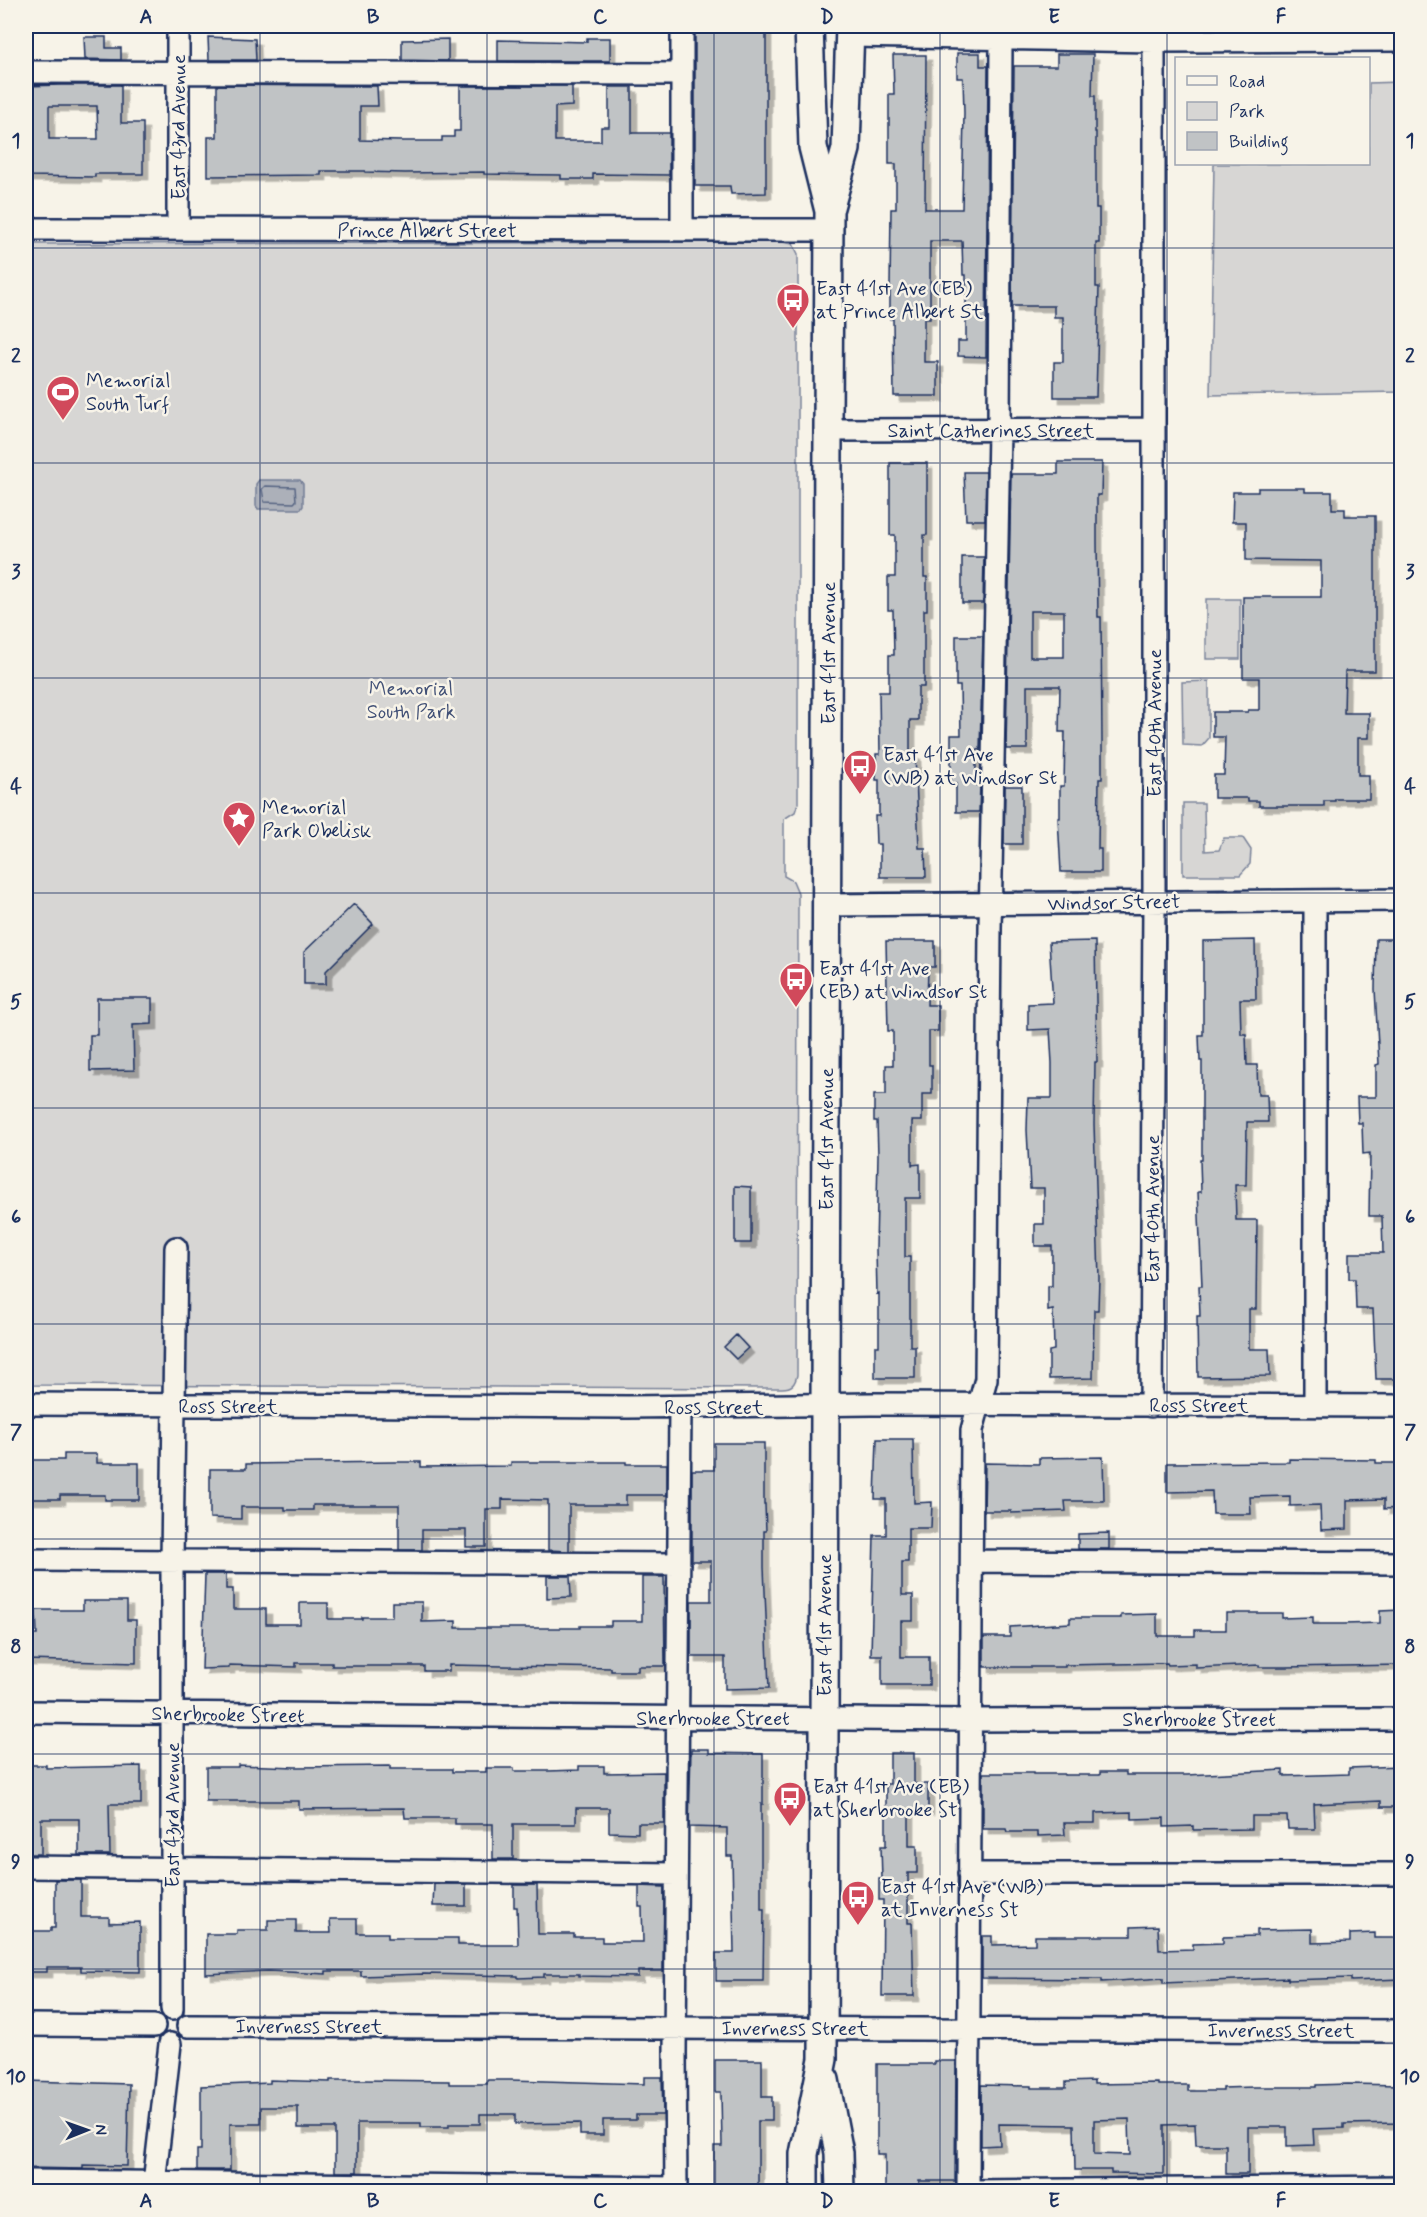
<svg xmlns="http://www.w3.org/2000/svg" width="1427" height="2217" font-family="Mynerve,sans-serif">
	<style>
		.green { fill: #d7d6d4; stroke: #798299; stroke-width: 1.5 }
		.water { fill: #acb0b9; stroke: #727c95; stroke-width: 1.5 }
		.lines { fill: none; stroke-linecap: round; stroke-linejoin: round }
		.shore { stroke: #556382; stroke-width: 1.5 }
		.building { fill: #c0c3c5; stroke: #1b2f5e; stroke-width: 1.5; fill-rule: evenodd; filter: url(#shadow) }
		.minor-casing { stroke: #1b2f5e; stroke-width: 26 }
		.major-casing { stroke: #1b2f5e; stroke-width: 32 }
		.minor { stroke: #f7f3e8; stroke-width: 21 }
		.major { stroke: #f7f3e8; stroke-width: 27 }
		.grid { fill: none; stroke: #1b2f5e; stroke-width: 1.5; stroke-opacity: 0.55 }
		.labels { text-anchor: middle; stroke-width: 5; stroke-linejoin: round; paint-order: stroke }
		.street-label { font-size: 20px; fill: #1b2f5e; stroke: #f7f3e8 }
		.poi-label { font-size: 20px; fill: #1b2f5e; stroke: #f7f3e8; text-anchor: start }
		.park-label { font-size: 20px; fill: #415076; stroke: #f7f3e8 }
		.neatline { fill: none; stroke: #1b2f5e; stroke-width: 2 }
		.grid-label { font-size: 20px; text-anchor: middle; font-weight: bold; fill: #1b2f5e }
	</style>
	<defs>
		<filter id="shadow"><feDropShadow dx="5.5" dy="5.5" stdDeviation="0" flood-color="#0004"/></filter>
	</defs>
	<rect width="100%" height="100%" fill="#f7f3e8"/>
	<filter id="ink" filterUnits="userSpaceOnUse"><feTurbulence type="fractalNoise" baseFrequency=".0167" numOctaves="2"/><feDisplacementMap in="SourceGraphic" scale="12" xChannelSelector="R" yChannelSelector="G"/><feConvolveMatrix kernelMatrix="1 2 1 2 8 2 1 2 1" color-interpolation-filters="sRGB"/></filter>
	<g filter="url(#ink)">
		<path class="green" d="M1401,82V392L1210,395L1214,164H1368L1369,83Z
			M782,242L793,244L798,254V803L795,812L784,819V876L793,881L798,893L797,1375C795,1384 792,1388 782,1388L26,1385V244Z
			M1206,599H1240V659H1206Z
			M1209,681V738L1202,746L1183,745L1182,682Z
			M1395,782H1401V850H1395Z
			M1183,803H1204L1205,851L1219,850L1224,838H1243L1251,850L1250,864L1240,875H1183Z"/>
		<path class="water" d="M259,480H300L303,484V506L301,509H258L256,506V484Z"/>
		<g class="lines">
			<path class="shore" d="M265,486L295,487L296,501L294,503L264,502L262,489Z"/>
		</g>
		<path class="building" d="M695,26H766V193L731,194L730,186H695Z
			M84,37H106V48H121V60L85,59Z
			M208,37L255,39L256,60H209Z
			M587,38H610V61H498V40L587,42Z
			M448,39V61L402,60V40Z
			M957,53H980V66H988L986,357L958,356V341H966V275H963L962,241H930V319H924V362H938V396H894L893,319H890V287L891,209H896V164H889V94H894L893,55H926L925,209H962L964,113L963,78H957Z
			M1057,54H1093L1092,96H1095V132H1096V208H1099V243H1096V287H1099L1096,397H1054V362H1063V317H1054V306H1012L1014,66H1057Z
			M61,85H121V123H143V174H95V177L26,176V86ZM49,106H97L98,139H49Z
			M217,85L377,86L378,106H360V140L400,141H442V137H454V131H460V86H572V106L555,107V141H601V127H609V87H632V133H669V175L593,174V179H561V175L484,174V172L405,173L365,172V171H321V175L208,176V137H217Z
			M1058,462H1102L1101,495H1097V542L1098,617H1101L1102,741V779H1099L1098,849H1101V872H1061L1058,818H1060V786H1064L1065,732H1059L1060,686H1027V749H1006L1011,474H1058ZM1030,611H1064V657H1030Z
			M890,463H927V535H924V577H927V610H924V687H918V720H910V754H915L919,848H925L926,877H880V844H876L875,816H879V780H876V754H880L879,692H889V655H894L893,610H888V577H895V535H890Z
			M964,472H986L985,520H966Z
			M1258,488H1305V492H1332V509H1345V516H1375V671H1345L1344,713H1369V738H1358V775H1369V799H1335V801H1324V806H1259V801H1248V798H1214V775H1224L1225,737H1213V712H1248V710H1259V678H1243V597H1321V561L1246,560V522H1232L1233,492H1258Z
			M962,557H984L983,603H962Z
			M956,636H983L980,749L976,751V785H980L979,812H956V784H951V735H961L960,686H956Z
			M1005,786H1022V844H1004Z
			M354,904L373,924L326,971V984H304V952Z
			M1376,939H1401V1379H1376L1373,1309H1356L1355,1279H1349V1253H1383L1382,1216H1369L1370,1153L1363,1154L1362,1123H1358L1357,1097H1376V1065L1379,1064L1375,989Z
			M1255,940L1256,999H1240L1241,1034H1246L1247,1065H1257L1258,1095H1267L1268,1122H1247L1246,1185H1235L1236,1220H1257L1256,1309H1249V1349H1269L1270,1376L1198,1377L1197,1316H1200L1199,1286H1202L1198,1192H1201L1200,1160H1202V1061H1200L1199,1035H1203V941Z
			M886,941H935V967H928L927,1005H938V1031H929V1065H932V1094H922V1121H912V1165L920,1164V1198H905V1257H910V1346H915V1378H875V1346H879V1293L877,1294L876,1249L878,1155L877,1121H874V1095H886V1065H893V1031H888Z
			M1095,941L1097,1062H1095L1094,1124L1099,1278L1098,1310H1094L1093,1378L1049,1379V1351L1054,1350L1053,1310L1048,1311V1286H1052V1246H1035V1224H1044V1188H1030L1027,1130L1028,1098H1052V1063L1050,1029L1028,1030V1004L1053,1003L1049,942Z
			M97,998H152V1024L133,1025L134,1070L90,1071V1035H97Z
			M735,1186L751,1187V1243H735Z
			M736,1335L748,1348L736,1359L724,1347Z
			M877,1439H913L914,1503L932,1502L931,1528H908V1562H902V1595H913V1621H901V1657H929V1685H882V1655H871L874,1535H886V1499H875Z
			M714,1443H764V1504H765L766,1531H764V1567L769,1688L725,1689V1657H691V1601H711V1561H692V1470H714Z
			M64,1454H97V1463H139V1500H105V1495H60V1499H26V1460H64Z
			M1103,1457L1104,1501H1065L1066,1511L1011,1513V1511H984L985,1463L1039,1464V1458Z
			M1289,1459L1376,1460V1463H1401V1508L1384,1509V1499L1347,1500V1529L1321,1530L1320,1505L1290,1506V1496L1250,1497L1251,1514H1213L1212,1491L1167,1492V1463L1289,1462Z
			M394,1462H421V1467L511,1466V1462H626V1464H667V1495H626V1505H569V1551L548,1550V1500L502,1499V1509H486V1547H466V1530H422V1550H399V1505H313V1510H285V1507H241V1519L210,1518V1469H246V1464Z
			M1109,1533V1549H1078V1534Z
			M205,1574H226V1589H233V1609H266V1624H300V1603H328V1619H362V1617H392V1602H422V1622L456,1621V1628H580V1626H611V1621H642V1577H664L665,1666H638V1671H611V1668L449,1665V1671H424V1666H332V1663H296V1667L229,1665V1668L202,1669Z
			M547,1576H570L571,1597L547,1598Z
			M83,1601H127V1620H136V1663L26,1660V1635H37L36,1610H83Z
			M1401,1610V1665L1286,1667H1259V1665L1196,1668V1664L1168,1665L1167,1663L1065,1665V1667H984V1637H1010V1627L1070,1623V1618H1121V1615L1157,1614V1636H1195V1630H1226V1613H1282V1618L1313,1617V1624H1344L1380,1623V1611Z
			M691,1749H709V1753L763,1754V1804H761V1909H764L763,1981H716V1953H734L732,1856H727V1828L689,1827Z
			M890,1753H914V1784H928V1810H909V1846H917V1873H908V1923H912L914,1996H882L883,1900H879V1879H882L881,1846H886V1784H890Z
			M26,1765H46V1768L141,1766V1804H109L110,1855H79V1819H41V1854H26Z
			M238,1765L295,1767L390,1766V1769H452V1772H486V1768H514V1771H548L579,1770V1766H604V1773L664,1772V1823H638V1833L609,1832V1808H576V1824H513V1859H493V1824H455V1818H405L404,1808L299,1809V1801H206V1767H238Z
			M1401,1766V1807H1381V1801L1314,1804L1315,1829H1288L1287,1816H1252V1829L1193,1830V1826L1164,1827V1818L1132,1819V1812L1095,1813V1823H1064L1065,1835L1038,1836V1832H1007L1006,1829H983V1773H1033V1774H1064V1775H1100V1772H1126V1775H1187L1283,1770V1776L1349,1774V1768Z
			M55,1880H81V1917H109V1923L140,1922V1972L81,1971V1967H47V1972H26V1931H51V1928H55Z
			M434,1884H466V1906H433Z
			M514,1885H537L538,1934H574V1937H602V1942H643L642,1907H639V1886L664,1887L663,1971H638V1977L579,1976V1974H544V1977L518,1978V1976L424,1974L361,1976V1971H326V1974L268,1971L206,1974V1934H237V1930H268V1920H296V1933H331L330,1919H357V1933H388V1938H458V1945H518L517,1907H514Z
			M1158,1926L1159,1950L1193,1949V1944L1223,1943V1937L1257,1936V1930L1312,1929V1943L1350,1942V1934L1375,1933V1938H1401V1979L1351,1981V1978L1288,1980V1978L1163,1983V1978L1102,1982V1979L982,1978V1936H992V1945L1035,1944V1936H1131V1927Z
			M715,2060H762V2097H772V2121H758V2192H714V2146H722L721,2092H715Z
			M935,2061H956L955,2181H919V2192H885V2154H877V2064H935Z
			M644,2077H662L663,2115H636V2120H603V2135H580V2123L515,2124V2114H480V2124H449V2127H421V2123H357V2172H335V2128H298V2107H261V2124H230V2170H197V2150H201V2086L270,2083V2080L330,2082V2080H361L449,2081V2084H487V2080H511L644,2084Z
			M26,2081L129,2084L127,2166L83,2165V2169L26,2168Z
			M1094,2081V2084L1158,2083V2085H1188V2091H1223V2088L1254,2087H1316V2085L1348,2084L1401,2085V2123L1344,2124V2128L1313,2129L1314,2145L1287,2146V2127H1248V2174H1226V2145H1196L1195,2124L1164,2125V2174L1111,2173V2170H1075L1074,2125L999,2124L1000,2145L981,2146V2085L1031,2086V2088H1066V2082ZM1129,2119L1130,2155L1094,2154V2120Z"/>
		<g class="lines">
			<defs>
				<path id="minor" d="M178,26V228
					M682,26V230
					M850,36L1154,41L1402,40
					M26,72L682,74
					M26,229L829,230
					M828,430L1153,429
					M827,905L1402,900
					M26,1404L628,1407L872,1404L1402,1406
					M1315,1405V901
					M1151,1406L1154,902V41
					M26,1560L679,1564
					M972,1561L1402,1563
					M26,1712L970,1720L1402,1719
					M26,1867L676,1874
					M969,1874H1402
					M172,2009V1561L176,1248
					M26,2025L154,2026
					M188,2026L1402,2031
					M26,2181L676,2188
					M968,2191L1402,2187
					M153,2192L170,2044
					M676,2192L675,2053L680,1407
					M968,2192L972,1430L986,1379L990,929L999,430L1001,39"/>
				<path id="major" d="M830,207L846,149L850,26
					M825,2080L839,2153L840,2192
					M804,2192V2154L823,2059L828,430L829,211L813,147L809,26"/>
			</defs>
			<use href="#minor" class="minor-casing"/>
			<use href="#major" class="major-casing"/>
			<use href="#minor" class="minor"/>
			<use href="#major" class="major"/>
		</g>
	</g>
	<path class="grid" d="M260,26V2192M487,26V2192M714,26V2192M940,26V2192M1167,26V2192M26,248H1402M26,463H1402M26,678H1402M26,893H1402M26,1108H1402M26,1324H1402M26,1539H1402M26,1754H1402M26,1969H1402"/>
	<defs>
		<symbol id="bus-pin" viewBox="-11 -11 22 30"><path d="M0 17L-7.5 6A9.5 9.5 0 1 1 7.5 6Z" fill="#d1495b" stroke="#f7f3e8"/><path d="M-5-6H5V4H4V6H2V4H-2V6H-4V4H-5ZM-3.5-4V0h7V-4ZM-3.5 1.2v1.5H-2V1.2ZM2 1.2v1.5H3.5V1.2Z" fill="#fff"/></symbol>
		<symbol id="stadium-pin" viewBox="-11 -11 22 30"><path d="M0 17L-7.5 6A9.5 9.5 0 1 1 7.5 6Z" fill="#d1495b" stroke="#f7f3e8"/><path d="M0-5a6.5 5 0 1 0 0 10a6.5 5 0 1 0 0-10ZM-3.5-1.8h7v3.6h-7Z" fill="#fff"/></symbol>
		<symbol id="sight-pin" viewBox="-11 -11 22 30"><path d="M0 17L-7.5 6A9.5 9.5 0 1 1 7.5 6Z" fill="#d1495b" stroke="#f7f3e8"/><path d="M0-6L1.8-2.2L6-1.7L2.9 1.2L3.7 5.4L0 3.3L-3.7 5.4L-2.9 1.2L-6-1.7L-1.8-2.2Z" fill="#fff"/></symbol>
	</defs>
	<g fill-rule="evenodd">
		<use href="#bus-pin" x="774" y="281" width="38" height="52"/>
		<use href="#stadium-pin" x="44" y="373" width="38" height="52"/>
		<use href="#bus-pin" x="841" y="747" width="38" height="52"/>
		<use href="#sight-pin" x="220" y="799" width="38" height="52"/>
		<use href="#bus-pin" x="777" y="960" width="38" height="52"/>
		<use href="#bus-pin" x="771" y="1779" width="38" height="52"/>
		<use href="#bus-pin" x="839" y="1878" width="38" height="52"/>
	</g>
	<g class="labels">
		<g class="street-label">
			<text transform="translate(178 127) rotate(-90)" y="7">East 43rd Avenue</text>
			<text x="427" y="237">Prince Albert Street</text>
			<text x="991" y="437">Saint Catherines Street</text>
			<text transform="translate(828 653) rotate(-90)" y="7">East 41st Avenue</text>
			<text transform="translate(1154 723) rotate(-90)" y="7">East 40th Avenue</text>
			<text transform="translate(1114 902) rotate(-1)" y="7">Windsor Street</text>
			<text transform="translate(826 1139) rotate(-90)" y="7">East 41st Avenue</text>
			<text transform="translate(1152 1209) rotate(-90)" y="7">East 40th Avenue</text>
			<text x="1199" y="1412">Ross Street</text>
			<text x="228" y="1413">Ross Street</text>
			<text x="714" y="1414">Ross Street</text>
			<text transform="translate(824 1625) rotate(-90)" y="7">East 41st Avenue</text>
			<text transform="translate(228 1714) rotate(1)" y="7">Sherbrooke Street</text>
			<text x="713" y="1725">Sherbrooke Street</text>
			<text x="1199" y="1726">Sherbrooke Street</text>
			<text transform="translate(172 1815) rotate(-90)" y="7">East 43rd Avenue</text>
			<text x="309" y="2033">Inverness Street</text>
			<text x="795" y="2035">Inverness Street</text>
			<text x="1281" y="2037">Inverness Street</text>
		</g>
		<g class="poi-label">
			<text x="816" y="295">East 41st Ave (EB)<tspan x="816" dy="23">at Prince Albert St</tspan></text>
			<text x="86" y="387">Memorial<tspan x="86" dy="23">South Turf</tspan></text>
			<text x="883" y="761">East 41st Ave<tspan x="883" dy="23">(WB) at Windsor St</tspan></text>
			<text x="262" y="814">Memorial<tspan x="262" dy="23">Park Obelisk</tspan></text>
			<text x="819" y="975">East 41st Ave<tspan x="819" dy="23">(EB) at Windsor St</tspan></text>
			<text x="813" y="1793">East 41st Ave (EB)<tspan x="813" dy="23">at Sherbrooke St</tspan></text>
			<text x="881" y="1893">East 41st Ave (WB)<tspan x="881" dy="23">at Inverness St</tspan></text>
		</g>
		<g class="park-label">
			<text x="411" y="695">Memorial<tspan x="411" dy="23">South Park</tspan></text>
		</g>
	</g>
	<rect width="1427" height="2217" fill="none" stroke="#f7f3e8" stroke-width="66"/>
	<rect x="1175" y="57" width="195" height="108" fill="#f7f3e8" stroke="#9fa5b1" stroke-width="1.5"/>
	<rect x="1187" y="76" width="30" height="9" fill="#f7f3e8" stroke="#9fa5b1" stroke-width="1.5"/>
	<text x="1229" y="87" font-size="18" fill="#1b2f5e">Road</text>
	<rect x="1187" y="102" width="30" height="18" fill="#d7d6d4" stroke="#9fa5b1" stroke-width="1.5"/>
	<text x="1229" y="117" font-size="18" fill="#1b2f5e">Park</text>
	<rect x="1187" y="132" width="30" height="18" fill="#c0c3c5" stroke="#9fa5b1" stroke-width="1.5"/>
	<text x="1229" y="147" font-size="18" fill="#1b2f5e">Building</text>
	<g transform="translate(87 2130) rotate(89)" stroke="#f7f3e8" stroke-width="4.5" paint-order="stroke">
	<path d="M0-4.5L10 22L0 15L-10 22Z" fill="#1b2f5e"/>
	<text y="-9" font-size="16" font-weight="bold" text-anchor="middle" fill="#1b2f5e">N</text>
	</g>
	<rect x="33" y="33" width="1361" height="2151" class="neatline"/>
	<g class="grid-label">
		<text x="146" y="23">A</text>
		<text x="373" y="23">B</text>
		<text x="600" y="23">C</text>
		<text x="827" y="23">D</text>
		<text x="1054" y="23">E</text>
		<text x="1281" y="23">F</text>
		<text x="16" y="147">1</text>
		<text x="1410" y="147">1</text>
		<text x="16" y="362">2</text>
		<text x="1410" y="362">2</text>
		<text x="16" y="578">3</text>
		<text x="1410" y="578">3</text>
		<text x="16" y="793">4</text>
		<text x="1410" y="793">4</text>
		<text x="16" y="1008">5</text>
		<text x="1410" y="1008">5</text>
		<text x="16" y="1223">6</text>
		<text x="1410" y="1223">6</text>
		<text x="16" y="1438">7</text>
		<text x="1410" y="1438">7</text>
		<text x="16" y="1653">8</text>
		<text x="1410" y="1653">8</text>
		<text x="16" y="1868">9</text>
		<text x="1410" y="1868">9</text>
		<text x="16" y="2083">10</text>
		<text x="1410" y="2083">10</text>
		<text x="146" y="2207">A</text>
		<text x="373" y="2207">B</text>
		<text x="600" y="2207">C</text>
		<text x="827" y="2207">D</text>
		<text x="1054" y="2207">E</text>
		<text x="1281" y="2207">F</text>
	</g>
</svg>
